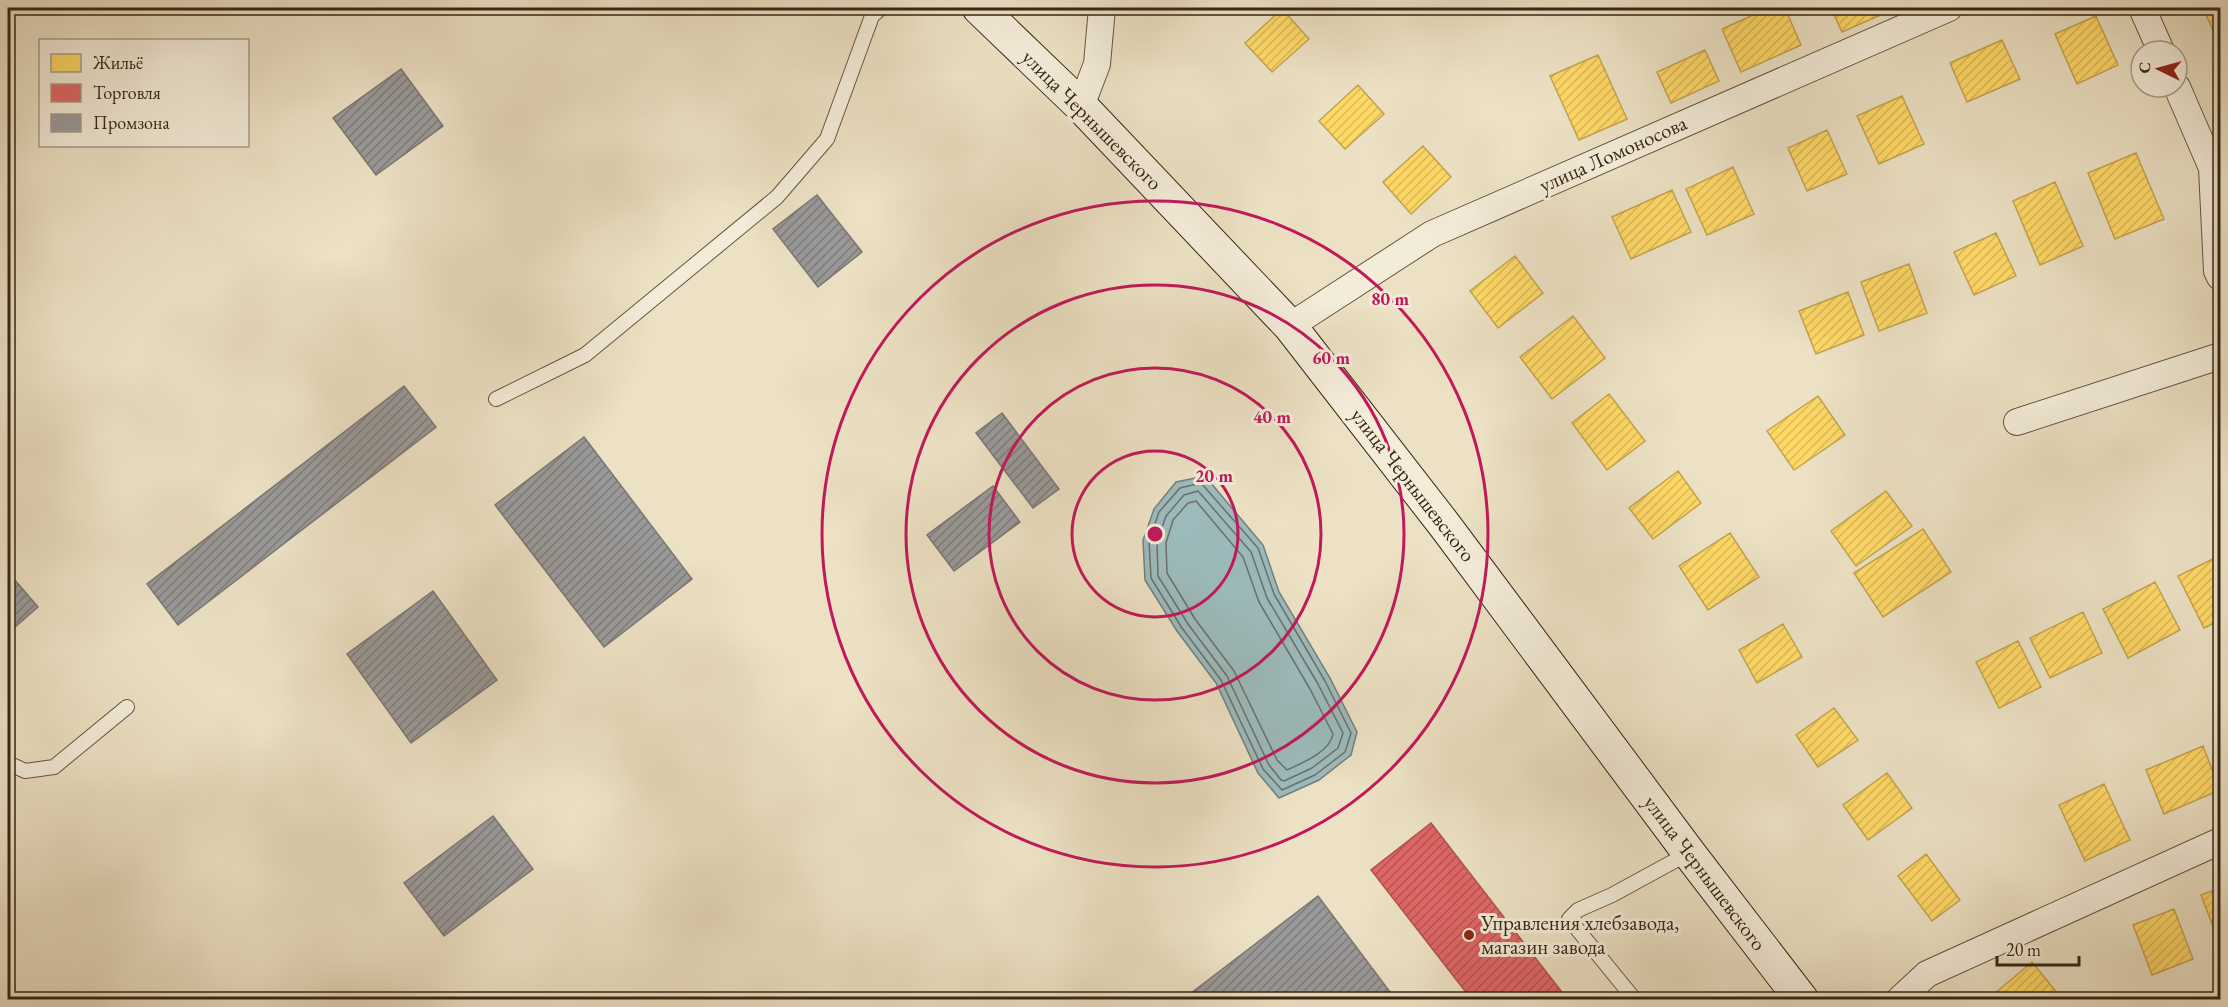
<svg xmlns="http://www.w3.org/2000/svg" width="2228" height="1007" font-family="'EB Garamond',serif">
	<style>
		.water { fill: #9cbbbd; stroke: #747f7a; stroke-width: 1.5 }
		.homes { fill: url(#homes-hatch); stroke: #c3a34e; stroke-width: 1.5 }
		.shops { fill: url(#shops-hatch); stroke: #ad534e; stroke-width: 1.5 }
		.industry { fill: url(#industry-hatch); stroke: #7c7671; stroke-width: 1.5 }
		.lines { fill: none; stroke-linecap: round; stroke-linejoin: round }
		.shore { stroke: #6a7069; stroke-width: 1.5 }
		.lane-casing { stroke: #645541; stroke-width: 16 }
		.street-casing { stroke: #645541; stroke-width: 28 }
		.secondary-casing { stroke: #372615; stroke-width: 35 }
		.lane { stroke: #f3ecd9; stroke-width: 14 }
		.street { stroke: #f3ecd9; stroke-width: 26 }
		.secondary { stroke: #f3ecd9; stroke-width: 33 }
		.ring { fill: none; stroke: #c2185b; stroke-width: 3 }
		.poi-dot { fill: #8f2418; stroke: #f3ecd9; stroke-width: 2 }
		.labels { text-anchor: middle; stroke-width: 6; stroke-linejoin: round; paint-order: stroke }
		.street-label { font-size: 21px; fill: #372615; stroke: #f3ecd9 }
		.poi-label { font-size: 21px; fill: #372615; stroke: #f3ecd9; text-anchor: start }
		.centre { fill: #c2185b; stroke: #f3ecd9; stroke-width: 3 }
		.ring-label { font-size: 18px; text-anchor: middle; font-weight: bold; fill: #c2185b; stroke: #f3ecd9; stroke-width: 6; stroke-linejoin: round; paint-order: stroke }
	</style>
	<defs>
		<pattern id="homes-hatch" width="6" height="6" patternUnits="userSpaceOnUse" patternTransform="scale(1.5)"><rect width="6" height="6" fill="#ffd966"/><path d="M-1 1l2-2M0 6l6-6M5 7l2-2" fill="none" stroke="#dbba58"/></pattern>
		<pattern id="shops-hatch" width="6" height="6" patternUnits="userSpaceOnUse" patternTransform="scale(1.5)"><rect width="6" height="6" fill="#e06666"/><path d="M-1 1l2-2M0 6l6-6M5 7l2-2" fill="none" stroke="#b65453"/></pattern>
		<pattern id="industry-hatch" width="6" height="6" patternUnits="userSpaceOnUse" patternTransform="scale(1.5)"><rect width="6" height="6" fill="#999"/><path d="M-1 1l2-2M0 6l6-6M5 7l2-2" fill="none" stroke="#7e7d7c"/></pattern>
	</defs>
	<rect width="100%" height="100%" fill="#ece1c4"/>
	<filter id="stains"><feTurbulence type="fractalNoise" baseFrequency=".00333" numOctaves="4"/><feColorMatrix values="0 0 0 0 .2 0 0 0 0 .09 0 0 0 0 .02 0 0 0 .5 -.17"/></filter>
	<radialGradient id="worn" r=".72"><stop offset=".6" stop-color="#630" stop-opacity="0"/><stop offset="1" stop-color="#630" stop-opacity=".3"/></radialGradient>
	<path class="water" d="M1205,476L1263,545L1279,592L1330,678L1357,732L1351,755L1319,780L1279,798L1258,773L1216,683L1177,631L1145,580L1143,540L1154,509L1176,482Z"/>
	<path class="homes" d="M1769,8H1785L1801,45L1741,72L1722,29Z
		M1831,8H1888L1890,11L1842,32Z
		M2203,8H2220V35L2216,37Z
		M1282,9L1309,39L1272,72L1245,43Z
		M2096,16L2118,65L2077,84L2055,34Z
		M2002,40L2020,79L1967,102L1950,63Z
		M1705,50L1719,81L1671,103L1657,72Z
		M1598,55L1627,119L1579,140L1550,76Z
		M1358,85L1384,114L1345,149L1319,121Z
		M1902,96L1924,144L1879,164L1857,116Z
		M1827,130L1847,174L1807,191L1788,148Z
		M1423,146L1451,177L1411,214L1383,182Z
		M2136,153L2164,219L2115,239L2088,173Z
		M1733,167L1754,214L1707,235L1686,189Z
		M2055,182L2083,246L2040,265L2013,201Z
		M1672,190L1691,232L1631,259L1612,217Z
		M1996,233L2016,276L1974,295L1954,252Z
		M1515,256L1543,293L1498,328L1470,291Z
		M1909,264L1927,313L1879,331L1861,282Z
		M1848,292L1864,335L1816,354L1799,311Z
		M1573,316L1605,358L1552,399L1520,357Z
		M1609,394L1645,441L1607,470L1572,423Z
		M1818,396L1845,435L1794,470L1767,431Z
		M1678,471L1701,503L1653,539L1629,508Z
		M1886,491L1912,526L1856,566L1831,531Z
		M1923,529L1951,572L1883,617L1854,573Z
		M1730,533L1759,577L1708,610L1679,566Z
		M2219,556L2220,620L2204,628L2178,576Z
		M2155,582L2180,630L2128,658L2103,609Z
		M2083,612L2102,653L2050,678L2030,638Z
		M1783,624L1802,657L1757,683L1739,650Z
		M2018,641L2041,687L1999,708L1976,662Z
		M1834,708L1858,740L1818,767L1796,735Z
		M2203,746L2220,790L2164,814L2146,770Z
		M1887,773L1912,808L1868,840L1843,805Z
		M2104,784L2130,840L2085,861L2059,805Z
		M1926,854L1960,900L1932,921L1898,876Z
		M2220,888V945L2201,895Z
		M2174,909L2193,959L2152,975L2133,925Z
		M2032,962L2063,1000H1987Z"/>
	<path class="shops" d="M1431,823L1568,1000H1472L1371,870Z"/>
	<path class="industry" d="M401,69L443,126L376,175L333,118Z
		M817,195L862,252L818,287L773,229Z
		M404,386L436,427L178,625L147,584Z
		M1002,413L1059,489L1033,508L976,433Z
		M584,437L692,579L604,647L495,505Z
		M993,486L1020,522L954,571L927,535Z
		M8,572L38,607L8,633Z
		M433,591L497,680L411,743L347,654Z
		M493,816L533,869L444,936L404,883Z
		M1318,896L1396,1000H1182Z"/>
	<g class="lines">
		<path class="shore" d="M1201,483L1258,548L1274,594L1325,681L1351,733L1345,752L1315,775L1282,790L1263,769L1221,680L1182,628L1151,578L1149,541L1159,512L1180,488Z
			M1198,491L1251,552L1267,598L1318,684L1343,733L1338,748L1312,768L1284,781L1281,780L1269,765L1227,676L1188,624L1158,576L1157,542L1166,516L1184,495Z
			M1196,501L1243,557L1259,602L1310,689L1333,734C1330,752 1302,763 1287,770L1277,760L1234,671L1195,619L1167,573L1166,543L1173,520L1188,503Z"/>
		<defs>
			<path id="lane" d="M496,399L585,355L777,197L827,139L872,16L881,8
				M8,763L25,771L54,767L127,707
				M1635,1000L1569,919L1578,910L1612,895L1689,853"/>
			<path id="street" d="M2142,8L2161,51
				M2177,87L2212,168L2217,271L2220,277
				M1081,106L1097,64L1102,8
				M1290,326L1432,234L1949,8
				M2017,422L2220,356
				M1899,1000L1927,974L2220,841"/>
			<path id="secondary" d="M979,8L1081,106L1290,326L1446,527L1689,853L1802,1000"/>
		</defs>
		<use href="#lane" class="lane-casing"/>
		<use href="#street" class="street-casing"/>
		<use href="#secondary" class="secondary-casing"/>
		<use href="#lane" class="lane"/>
		<use href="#street" class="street"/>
		<use href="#secondary" class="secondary"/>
	</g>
	<g class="ring">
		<circle cx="1155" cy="534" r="83"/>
		<circle cx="1155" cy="534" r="166"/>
		<circle cx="1155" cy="534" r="249"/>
		<circle cx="1155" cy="534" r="333"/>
	</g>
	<circle class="poi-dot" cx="1469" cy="935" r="6"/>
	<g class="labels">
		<g class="street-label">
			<text transform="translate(1092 120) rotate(45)" y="7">улица Чернышевского</text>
			<text transform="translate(1613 154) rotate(-24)" y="7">улица Ломоносова</text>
			<text transform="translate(1413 485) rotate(52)" y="7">улица Чернышевского</text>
			<text transform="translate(1705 873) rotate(53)" y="7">улица Чернышевского</text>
		</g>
		<g class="poi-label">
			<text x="1481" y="930">Управления хлебзавода,<tspan x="1481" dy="24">магазин завода</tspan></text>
		</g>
	</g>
	<circle cx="1155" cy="534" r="9" class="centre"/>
	<g class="ring-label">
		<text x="1390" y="305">80 m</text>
		<text x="1331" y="364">60 m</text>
		<text x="1272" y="423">40 m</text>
		<text x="1214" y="482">20 m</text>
	</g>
	<rect width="2228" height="1007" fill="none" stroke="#ece1c4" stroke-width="30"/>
	<rect x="9" y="9" width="2210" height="989" fill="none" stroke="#372615" stroke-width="3"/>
	<rect x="15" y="15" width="2198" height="977" fill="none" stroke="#372615" stroke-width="1.5"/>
	<rect x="39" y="39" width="210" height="108" fill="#f3ecd9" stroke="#a89d8b" stroke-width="1.5"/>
	<rect x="51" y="54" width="30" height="18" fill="#ffd966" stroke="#a89d8b" stroke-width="1.5"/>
	<text x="93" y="69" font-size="18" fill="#372615">Жильё</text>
	<rect x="51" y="84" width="30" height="18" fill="#e06666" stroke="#a89d8b" stroke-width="1.5"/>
	<text x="93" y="99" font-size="18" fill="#372615">Торговля</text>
	<rect x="51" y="114" width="30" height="18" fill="#999999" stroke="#a89d8b" stroke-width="1.5"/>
	<text x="93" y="129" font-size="18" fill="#372615">Промзона</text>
	<g transform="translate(2159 69) rotate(275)"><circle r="28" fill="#f3ecd9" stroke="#a89d8b" stroke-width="1.5"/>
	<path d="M0-4.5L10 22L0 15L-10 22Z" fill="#8f2418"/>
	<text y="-9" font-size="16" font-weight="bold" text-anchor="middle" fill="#372615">С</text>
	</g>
	<path d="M1997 956v9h82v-9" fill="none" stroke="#372615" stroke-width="3"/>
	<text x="2006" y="956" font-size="18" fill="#372615" stroke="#f3ecd9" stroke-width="4.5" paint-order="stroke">20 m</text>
	<rect width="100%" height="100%" filter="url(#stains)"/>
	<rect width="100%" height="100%" fill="url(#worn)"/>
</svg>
